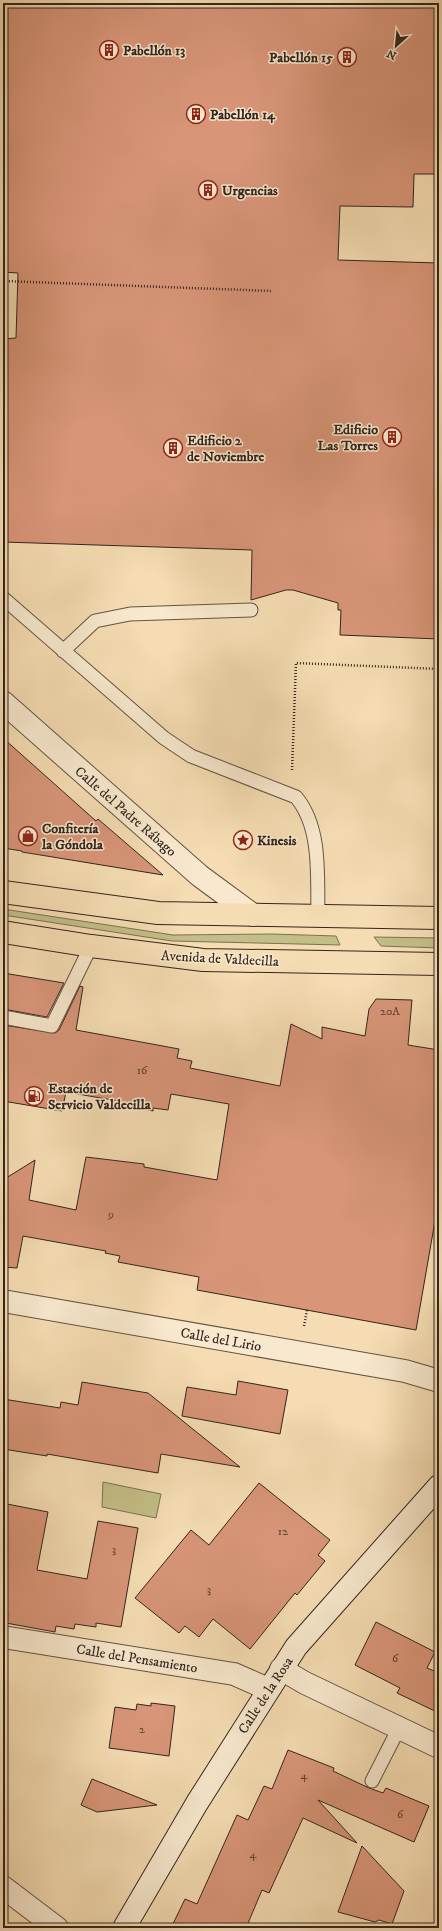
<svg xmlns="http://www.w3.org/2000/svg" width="442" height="1931" font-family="'IM FELL DW Pica',serif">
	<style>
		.green { fill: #c3be87; stroke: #7b7253 }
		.building { fill: #d89578; stroke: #33251f }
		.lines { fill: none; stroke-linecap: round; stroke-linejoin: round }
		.lane-casing { stroke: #645344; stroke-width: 15 }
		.street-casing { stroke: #645344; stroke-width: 24 }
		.secondary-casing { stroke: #33251f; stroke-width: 24 }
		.primary-casing { stroke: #33251f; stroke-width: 24 }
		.path { stroke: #33251f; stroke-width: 2.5; stroke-dasharray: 1 2; stroke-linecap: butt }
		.lane { stroke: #f8e8cd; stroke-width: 13 }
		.street { stroke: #f8e8cd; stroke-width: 22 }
		.secondary { stroke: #f8e8cd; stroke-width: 22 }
		.primary { stroke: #f5dcb2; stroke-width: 22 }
		.labels { text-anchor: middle; stroke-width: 3; stroke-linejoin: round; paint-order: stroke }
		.number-label { font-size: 12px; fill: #5c4135 }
		.poi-label { font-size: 14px; font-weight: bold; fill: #33251f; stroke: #f8e8cd; text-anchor: start }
		.street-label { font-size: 14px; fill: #33251f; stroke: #f8e8cd }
	</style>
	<rect width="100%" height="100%" fill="#f5dcb2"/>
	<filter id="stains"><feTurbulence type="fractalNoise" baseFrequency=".005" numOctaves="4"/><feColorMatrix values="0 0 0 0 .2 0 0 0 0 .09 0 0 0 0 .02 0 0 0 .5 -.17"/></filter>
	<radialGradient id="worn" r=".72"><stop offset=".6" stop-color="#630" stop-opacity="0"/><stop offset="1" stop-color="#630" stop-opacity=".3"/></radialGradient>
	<path class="green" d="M3,909L173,935L272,934L336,936L340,945L172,941L3,915Z
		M374,937L439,938V948L381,946Z
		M103,1482L161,1494L156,1518L102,1507Z"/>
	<path class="building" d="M3,3H439V174H414L413,207L340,206L338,260L439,263V639L340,635L341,610H338V603L293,590H286L251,600L252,550L3,542V339L16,338L18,273L3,272Z
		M3,738L96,821L98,819L163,875L22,852V851L3,848Z
		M3,973L64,983L47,1017L3,1009Z
		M80,986L83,987L76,1030L179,1049L177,1058L192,1061L190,1068L280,1086L291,1024L322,1039V1027L365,1036L369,1009L376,999L412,1000L408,1045L439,1050V1198L416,1330L197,1290L199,1277L118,1262L120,1256L105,1253L106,1251L23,1236L17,1268L3,1267V1180L35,1160L29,1200L76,1210L86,1157L144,1164V1167L217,1180L229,1104L171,1094L168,1110L153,1108V1111L117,1104L118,1101L66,1092L62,1111L3,1101V1025L55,1033L59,1030Z
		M238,1381L288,1390L280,1434L182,1416L187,1387L236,1395Z
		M82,1382L148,1393L240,1467L161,1454L158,1473L47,1454V1456L3,1449V1399L60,1408L61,1402L78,1405Z
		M259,1483L330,1540L318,1555L325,1561L297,1595L295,1593L250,1649L213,1619L199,1637L185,1626L179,1633L135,1598L191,1530L209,1545Z
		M7,1504L48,1512L37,1570L87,1579L98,1521L138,1528L121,1627L96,1623V1627L75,1624L74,1629L56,1626L55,1632L6,1623L8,1614L3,1613V1525Z
		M376,1622L435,1652L427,1668L439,1673V1713L397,1693L400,1688L355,1665Z
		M151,1703L175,1706L169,1756L109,1748L115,1707L136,1710L137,1704L151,1706Z
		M288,1750L334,1768L333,1771L369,1788L383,1793L386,1788L429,1806L414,1842L318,1800L357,1843L303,1818L269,1893L262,1890L246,1928H171L185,1899L197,1904L237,1815L248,1820L264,1786L272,1789Z
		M92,1779L157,1805L97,1812L81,1805Z
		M362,1846L404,1891L392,1924L379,1920L375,1922L338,1912Z"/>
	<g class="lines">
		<defs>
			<path id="lane" d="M3,598L164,738L191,756L296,797C322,828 317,877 318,916
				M63,651L95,621L130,614L251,610
				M3,1017L52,1026L91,946
				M372,1781L399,1728"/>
			<path id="street" d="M3,702L200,876L253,915
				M3,1301L405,1371L439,1381
				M3,1637L234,1674L268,1689
				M281,1669L305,1683L439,1747
				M3,1887L57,1928"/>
			<path id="secondary" d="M124,1928L197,1803L296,1647L439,1486"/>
			<path id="primary" d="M3,892L158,913L439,918
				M3,932L91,946L203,960L439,964"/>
		</defs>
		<use href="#lane" class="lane-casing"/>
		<use href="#street" class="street-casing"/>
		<use href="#secondary" class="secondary-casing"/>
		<use href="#primary" class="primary-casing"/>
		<path class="path" d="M3,281L272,291
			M292,770L296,663L439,669
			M304,1326L307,1310"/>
		<use href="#lane" class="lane"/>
		<use href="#street" class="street"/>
		<use href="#secondary" class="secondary"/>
		<use href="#primary" class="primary"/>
	</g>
	<defs>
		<symbol id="building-ring" viewBox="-11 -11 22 22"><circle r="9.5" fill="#f8e8cd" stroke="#8f2418" stroke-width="1.5"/><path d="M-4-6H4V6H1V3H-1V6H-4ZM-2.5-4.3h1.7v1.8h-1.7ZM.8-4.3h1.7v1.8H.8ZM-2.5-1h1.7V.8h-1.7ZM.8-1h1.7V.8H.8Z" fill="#8f2418"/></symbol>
		<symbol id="shop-ring" viewBox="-11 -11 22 22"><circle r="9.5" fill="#f8e8cd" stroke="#8f2418" stroke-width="1.5"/><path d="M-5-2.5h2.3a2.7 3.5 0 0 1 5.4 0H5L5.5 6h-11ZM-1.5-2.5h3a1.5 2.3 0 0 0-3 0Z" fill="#8f2418"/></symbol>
		<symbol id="sight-ring" viewBox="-11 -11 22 22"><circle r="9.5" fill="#f8e8cd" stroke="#8f2418" stroke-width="1.5"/><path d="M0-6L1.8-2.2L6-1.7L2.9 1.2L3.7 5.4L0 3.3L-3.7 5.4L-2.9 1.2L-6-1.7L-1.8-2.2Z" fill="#8f2418"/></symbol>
		<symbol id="fuel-ring" viewBox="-11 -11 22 22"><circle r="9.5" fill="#f8e8cd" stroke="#8f2418" stroke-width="1.5"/><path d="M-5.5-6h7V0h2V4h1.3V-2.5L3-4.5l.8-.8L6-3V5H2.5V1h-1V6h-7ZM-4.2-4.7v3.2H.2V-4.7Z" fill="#8f2418"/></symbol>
	</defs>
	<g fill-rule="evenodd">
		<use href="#building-ring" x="98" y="39" width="22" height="22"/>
		<use href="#building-ring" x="336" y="46" width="22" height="22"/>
		<use href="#building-ring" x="185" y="103" width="22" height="22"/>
		<use href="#building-ring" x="197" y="179" width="22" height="22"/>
		<use href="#building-ring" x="381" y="426" width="22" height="22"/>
		<use href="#building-ring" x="162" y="437" width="22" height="22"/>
		<use href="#shop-ring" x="17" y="825" width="22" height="22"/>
		<use href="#sight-ring" x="232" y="829" width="22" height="22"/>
		<use href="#fuel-ring" x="23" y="1085" width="22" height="22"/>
	</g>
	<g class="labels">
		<g class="number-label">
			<text x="390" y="1015">20A</text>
			<text x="142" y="1074">16</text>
			<text x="111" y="1218">9</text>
			<text x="283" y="1535">12</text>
			<text x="114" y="1553">3</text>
			<text x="209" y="1593">3</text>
			<text x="395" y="1662">6</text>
			<text x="142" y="1733">2</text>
			<text x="304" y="1779">4</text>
			<text x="400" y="1818">6</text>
			<text x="253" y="1858">4</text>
		</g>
		<g class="poi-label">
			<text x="123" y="55">Pabellón 13</text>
			<text x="333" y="62" text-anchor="end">Pabellón 15</text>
			<text x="210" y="119">Pabellón 14</text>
			<text x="222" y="195">Urgencias</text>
			<text x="378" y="434" text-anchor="end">Edificio<tspan x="378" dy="16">Las Torres</tspan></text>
			<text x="187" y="445">Edificio 2<tspan x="187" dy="16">de Noviembre</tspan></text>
			<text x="42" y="833">Confitería<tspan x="42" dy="16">la Góndola</tspan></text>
			<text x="257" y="845">Kinesis</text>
			<text x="48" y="1093">Estación de<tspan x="48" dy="16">Servicio Valdecilla</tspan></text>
		</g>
		<g class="street-label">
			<text transform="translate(126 811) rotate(41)" y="5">Calle del Padre Rábago</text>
			<text transform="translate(220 958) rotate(3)" y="5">Avenida de Valdecilla</text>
			<text transform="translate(221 1339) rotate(10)" y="5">Calle del Lirio</text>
			<text transform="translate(137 1658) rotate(9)" y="5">Calle del Pensamiento</text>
			<text transform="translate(265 1695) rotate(-57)" y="5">Calle de la Rosa</text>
		</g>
	</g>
	<rect width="442" height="1931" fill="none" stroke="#f5dcb2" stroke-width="16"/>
	<rect x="4" y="4" width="434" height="1923" fill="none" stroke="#33251f" stroke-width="2"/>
	<rect x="8" y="8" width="426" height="1915" fill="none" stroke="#33251f"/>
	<g transform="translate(396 46) rotate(207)" stroke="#f8e8cd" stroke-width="3" paint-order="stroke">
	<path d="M0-3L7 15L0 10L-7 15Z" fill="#33251f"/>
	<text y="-6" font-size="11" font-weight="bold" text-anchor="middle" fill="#33251f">N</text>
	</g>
	<rect width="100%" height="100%" filter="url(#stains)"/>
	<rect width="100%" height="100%" fill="url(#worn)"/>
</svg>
